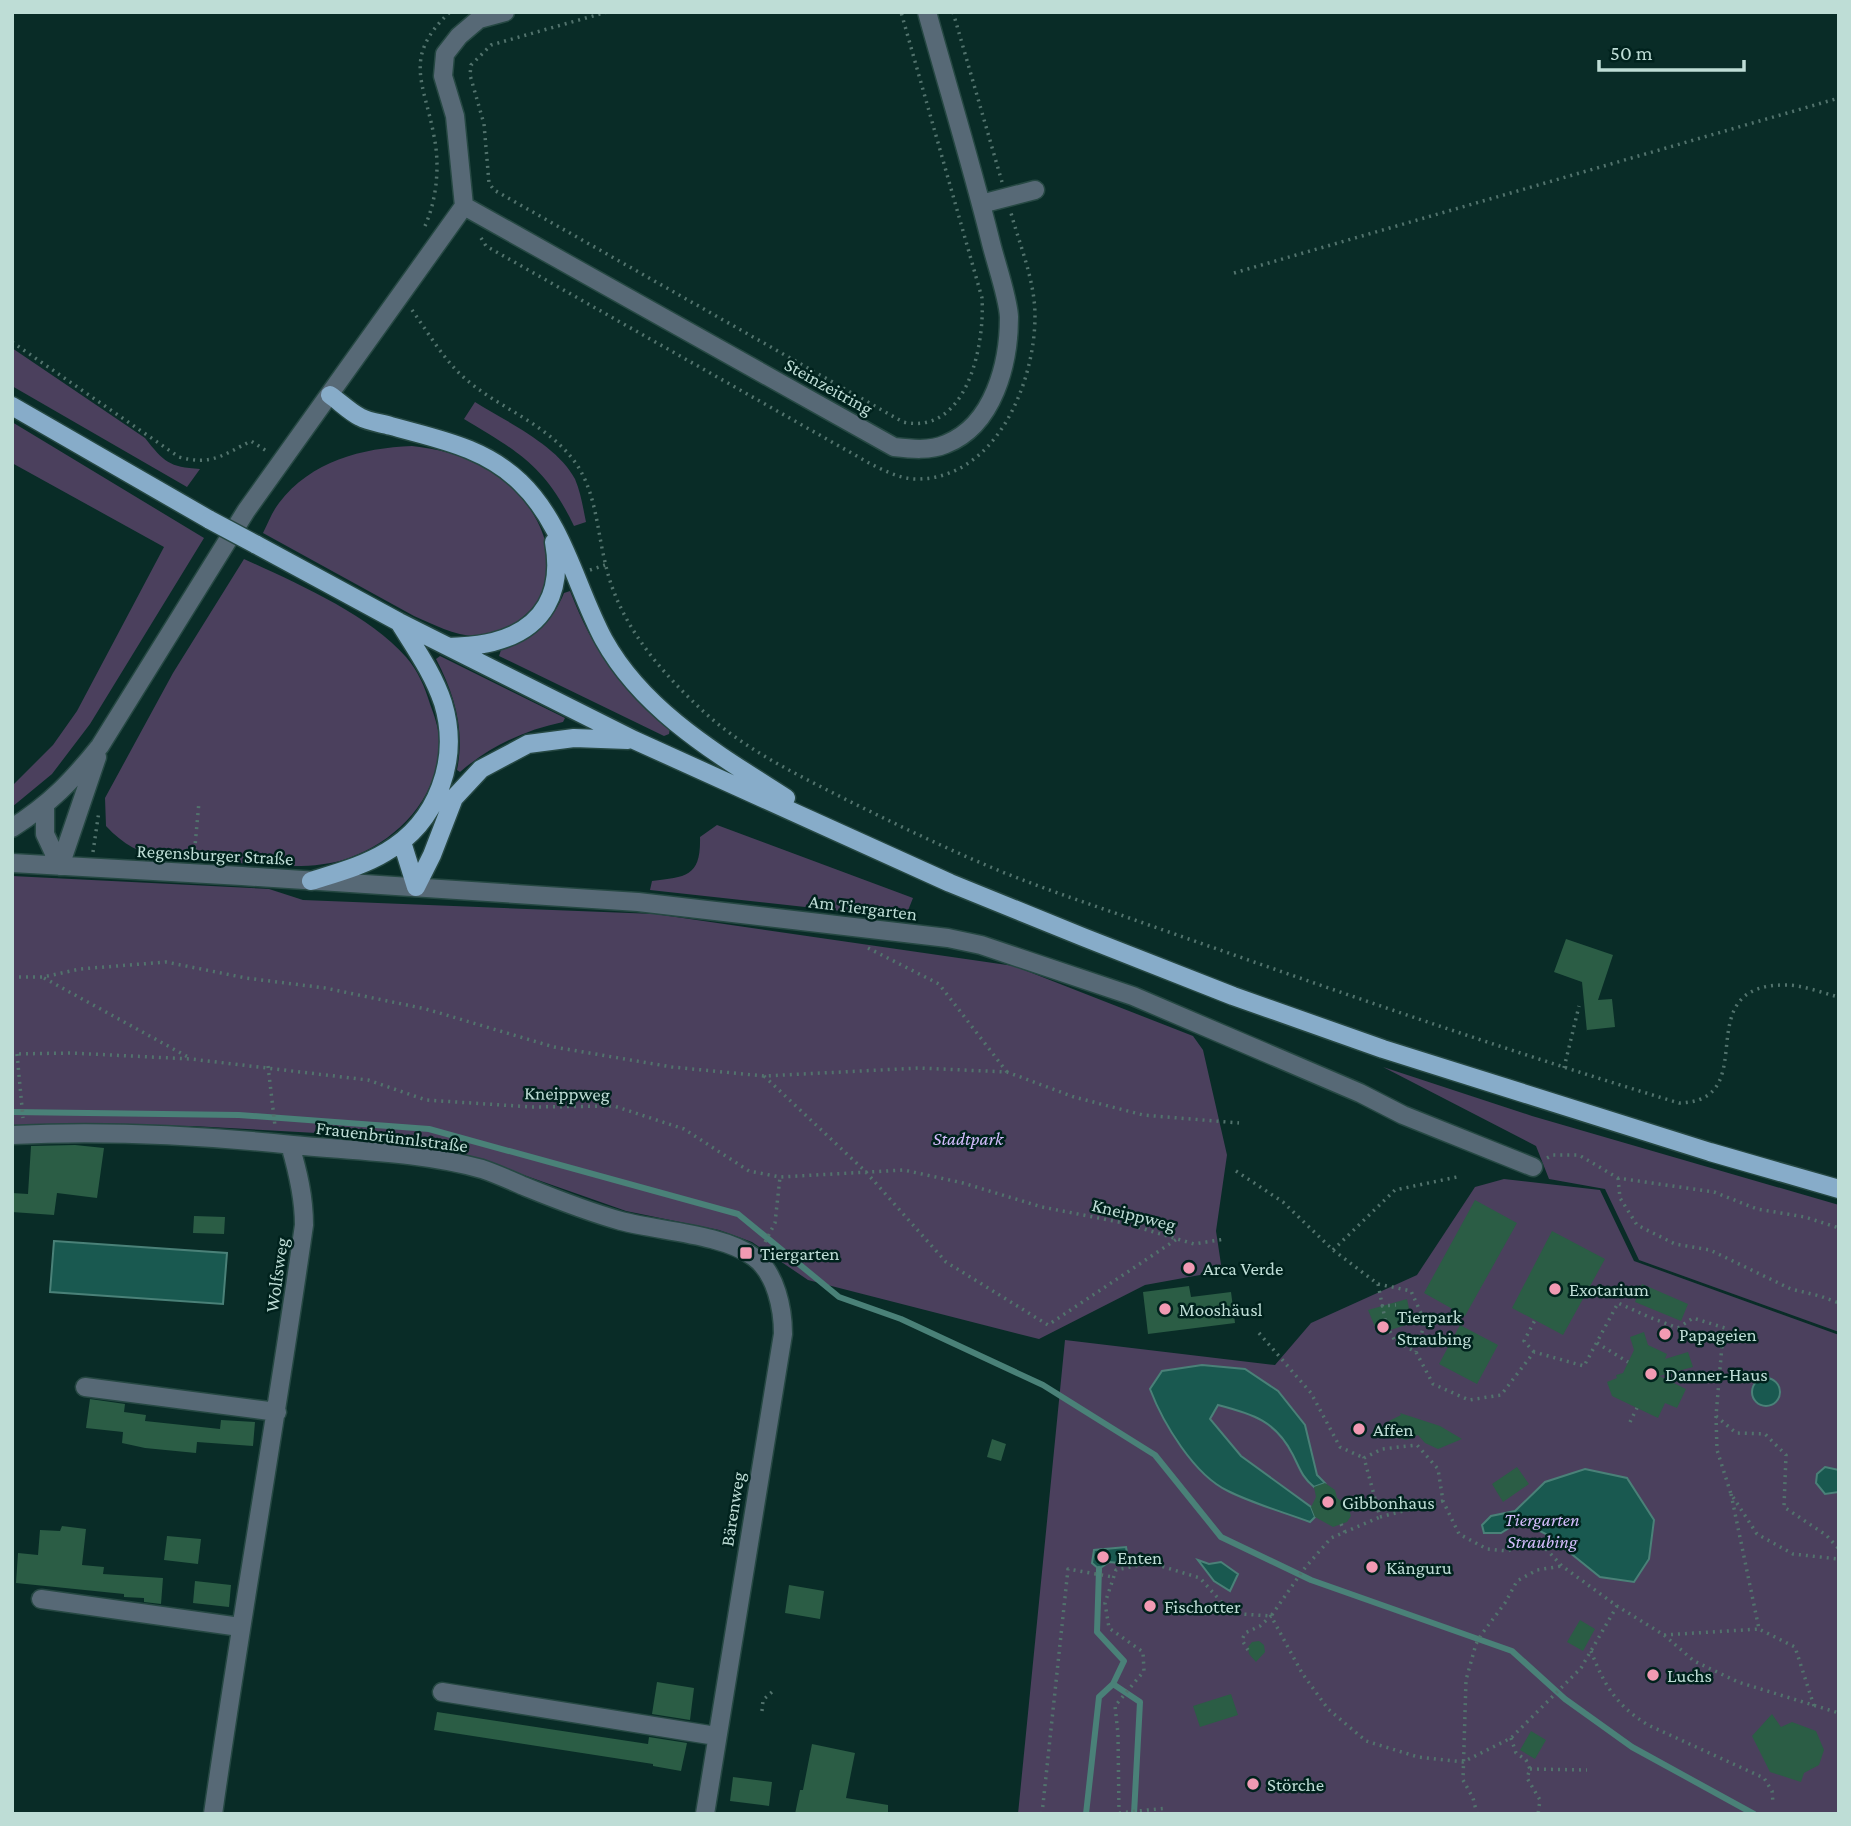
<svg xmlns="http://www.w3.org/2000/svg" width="1851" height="1826" font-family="'Crimson Pro',serif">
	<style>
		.green { fill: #4b405d }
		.water { fill: #195950; stroke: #4a8178; stroke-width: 2 }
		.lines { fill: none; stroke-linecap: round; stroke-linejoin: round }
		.stream { stroke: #4a8178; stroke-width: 6 }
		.building { fill: #2b5d45 }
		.minor-casing { stroke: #264843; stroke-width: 21 }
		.major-casing { stroke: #264843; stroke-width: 21 }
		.path { stroke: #52736d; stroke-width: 3.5; stroke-dasharray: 2 5; stroke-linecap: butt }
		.minor { stroke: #576976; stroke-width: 18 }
		.major { stroke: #87acc9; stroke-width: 18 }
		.major-bridge-casing { stroke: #264843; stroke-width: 21; stroke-linecap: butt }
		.major-bridge { stroke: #87acc9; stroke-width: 18 }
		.poi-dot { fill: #f19ab3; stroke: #00221d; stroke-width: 2.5 }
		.labels { text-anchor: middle; stroke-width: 5; stroke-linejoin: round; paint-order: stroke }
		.street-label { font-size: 19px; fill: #beddd6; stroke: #00221d }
		.park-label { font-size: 19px; font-style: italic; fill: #d3bcfc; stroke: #00221d }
		.poi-label { font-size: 19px; fill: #beddd6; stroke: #00221d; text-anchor: start }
	</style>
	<rect width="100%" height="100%" fill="#092c27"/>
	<path class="green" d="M12,348L145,438C164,462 169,467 200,469L187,487L12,386Z
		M475,402C507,422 557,445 575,479C581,493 583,508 586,522L574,526C545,466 519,452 464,419Z
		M12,422L204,538L90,724L52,774L12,807V786L53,745L77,711L164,547L12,463Z
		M412,446C437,449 461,454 484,466C534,492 578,572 524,616C510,628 495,636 476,636C454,636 433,624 414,616L263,533C268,523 272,512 279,503C311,461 362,448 412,446Z
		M244,559C296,583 368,614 406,657C418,671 425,687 430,704C434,715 439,728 439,740C441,795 399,840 349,858C310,872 264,864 223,862C175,859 141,864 106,826L105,798L173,673Z
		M570,591C595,655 618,683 670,728L669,734L664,736L499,656L501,650C531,641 553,621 564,593Z
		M440,656L565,718L563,722C525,730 490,746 460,772L457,770C465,731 455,695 436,659Z
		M717,825L913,898L905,918L650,890L652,881C687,877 701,876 700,837Z
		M12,876L269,889L303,900L655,914L1014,966L1193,1036L1203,1050L1227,1155L1216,1231L1222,1271L1145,1285L1039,1339L808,1280L752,1242L719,1230L626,1211L458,1152L334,1134L193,1126L63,1125L12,1128Z
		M1383,1067L1532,1116L1839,1205V1332L1639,1260L1605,1189L1549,1179L1536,1146Z
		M1504,1179L1600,1190L1634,1261L1839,1335V1814H1018L1065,1340L1275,1365L1311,1323L1417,1275L1475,1187Z"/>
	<path class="water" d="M54,1241L227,1253L223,1304L50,1292Z
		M1202,1365L1245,1369L1278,1391L1305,1425L1317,1475L1325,1483L1314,1487C1302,1477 1300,1469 1293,1455C1276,1421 1253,1414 1218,1405L1210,1419L1241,1456L1311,1507L1315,1517L1310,1522C1283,1512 1254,1504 1228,1491C1194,1475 1163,1423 1150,1389L1162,1371Z
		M1752 1392a14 14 0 1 1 28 0a14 14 0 1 1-28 0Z
		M1825,1467L1839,1470V1492L1825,1494L1816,1483L1817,1474Z
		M1585,1469L1627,1478L1654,1520L1649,1559L1634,1582L1600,1577L1548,1535L1520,1521L1501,1533H1484L1482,1525L1491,1516L1515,1511L1545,1482Z
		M1126,1547L1129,1564L1109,1562L1099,1569L1092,1563L1094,1550Z
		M1198,1560L1209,1564L1221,1562L1238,1574L1230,1591L1214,1581Z"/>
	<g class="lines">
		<path class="stream" d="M12,1112L239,1115L429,1129L738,1214L839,1297L901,1319L1043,1385L1155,1455L1221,1537L1311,1580L1512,1651L1565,1699L1632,1747L1754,1814
			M1113,1684L1140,1702L1134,1814
			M1086,1814L1099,1697L1113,1684L1124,1661L1097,1632L1099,1569"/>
	</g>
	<path class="building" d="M1566,939L1613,955L1598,1000L1612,999L1615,1027L1587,1030V1032L1582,982L1554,972Z
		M75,1145L104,1148L97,1198L57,1193L54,1215L12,1212V1193L28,1194L31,1146Z
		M1475,1200L1517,1223L1465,1316L1424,1293Z
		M194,1216L225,1217L224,1234L193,1233Z
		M1552,1231L1605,1259L1563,1335L1512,1308Z
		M1642,1284L1688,1304L1681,1321L1635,1302Z
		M1189,1286L1191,1297L1231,1292L1235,1323L1148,1334L1143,1292Z
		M1407,1299L1412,1323L1378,1334L1368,1310Z
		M1460,1325L1498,1345L1477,1384L1439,1364Z
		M1644,1332L1648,1345L1667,1354L1665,1359L1688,1352L1693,1367L1659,1376L1686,1389L1677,1408L1665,1403L1658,1418L1612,1396L1607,1382L1617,1378L1616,1375L1623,1373L1634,1350L1630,1337Z
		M90,1399L125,1404L124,1412L146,1415L145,1421L220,1429L221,1420L255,1422L253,1446L197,1442L196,1453L145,1448L122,1443L123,1432L86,1428Z
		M1400,1413L1440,1426L1462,1439L1438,1449L1425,1443L1418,1435L1406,1440L1399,1438L1389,1421L1401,1415Z
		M992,1439L1006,1444L1001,1461L987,1457Z
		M1517,1467L1529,1484L1503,1502L1492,1484Z
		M1325,1483L1335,1490L1337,1498L1348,1506L1351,1516L1347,1522L1333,1527L1315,1517L1311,1507L1316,1497L1314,1487Z
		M62,1526L86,1529L82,1565L104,1567L103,1574L163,1578L161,1604L144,1602V1598L124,1597V1594L16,1583L18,1553L38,1555L40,1530L60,1531Z
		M167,1536L201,1539L198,1564L164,1560Z
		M195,1581L231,1585L229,1607L193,1603Z
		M789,1585L824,1591L820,1619L785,1613Z
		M1580,1620L1595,1629L1583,1651L1567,1642Z
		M1259,1641L1264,1645L1265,1652L1256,1662L1249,1654L1248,1647L1252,1642Z
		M657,1682L694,1688L690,1720L652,1714Z
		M1231,1694L1238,1715L1200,1727L1193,1706Z
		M437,1712L648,1744L649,1737L687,1743L681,1771L653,1766V1764L434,1730Z
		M1772,1714L1781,1727L1792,1722L1816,1731L1824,1750L1819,1765L1804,1773L1801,1782L1770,1772L1752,1736Z
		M1531,1731L1546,1740L1535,1759L1520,1750Z
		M812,1744L855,1753L846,1798L888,1805V1814H795L800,1790H803Z
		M733,1777L772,1782L769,1806L730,1801Z"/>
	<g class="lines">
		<defs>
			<path id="minor" d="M981,204L1035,190
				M464,206L894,447C911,449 930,451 946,444C994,425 1009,363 1009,317C1008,296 995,261 990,239C971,163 948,88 927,12
				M45,805V834L60,866
				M12,828C51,803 72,781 100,746L246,511L464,206L455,116L443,76L445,54L459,36L479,19L505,12
				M12,863L242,876L638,902L948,938L981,945L1133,996L1360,1093L1403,1115L1533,1167
				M60,866L97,757
				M12,1135C108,1130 198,1135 293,1145C356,1151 420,1152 482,1169C497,1174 512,1181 526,1187C558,1200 589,1212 621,1221C659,1231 723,1234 754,1257C776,1273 783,1309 783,1334L705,1814
				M85,1387L277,1412
				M41,1599L240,1627
				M442,1692L716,1736
				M213,1814C241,1617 276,1422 304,1225C304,1197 298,1172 290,1145"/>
			<path id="major" d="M330,395C340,402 350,412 360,417C369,422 381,423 391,426C437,439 484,447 520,482C564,524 576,588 604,640C644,712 719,755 786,798
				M12,406L210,520
				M255,544L399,622L634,740L950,883L1083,937L1233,996L1383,1049L1710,1152L1839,1189
				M449,647C464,646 479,646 493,642C545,629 563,591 554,542
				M402,842L416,887
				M311,881C336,873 363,866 386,852C438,822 460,759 443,703C433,673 415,648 399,622
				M416,887L432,855L454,798L481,769L528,744L574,738L628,740"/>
		</defs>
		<use href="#minor" class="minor-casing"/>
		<use href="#major" class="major-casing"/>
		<path class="path" d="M607,12L491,45L471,65L470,75L484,124L489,183L494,190L903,422C967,436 985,345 982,298L901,12
			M953,12L1002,182
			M425,226C437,199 440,165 434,136C424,82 402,57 450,12
			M481,238L486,246L869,463C883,470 898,478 914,479C995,481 1035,384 1035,316C1035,281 1020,246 1011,213
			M1234,273L1839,98
			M412,310C427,331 441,355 459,373C495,408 548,422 577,465C596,494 597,529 605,562C618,623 659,670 703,711C744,749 794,773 843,798C895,824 947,849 1000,871C1049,891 1099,907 1149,925C1325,987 1500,1049 1679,1103C1766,1101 1684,984 1786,985C1803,985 1822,993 1839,997
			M12,342L179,457C211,466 223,455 251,441L268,452
			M590,570L605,565
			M93,852L99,811
			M194,857L199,802
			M868,948L939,984L1007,1072
			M12,977H43L80,969L166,962L246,978L325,988L426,1009L554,1047L672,1067L764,1076L919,1068L1007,1072L1074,1097L1143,1115L1239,1123
			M44,978L188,1057
			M12,1054L71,1053L191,1059L368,1080L426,1100L532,1107L614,1106L684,1129L749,1171L780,1177L904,1170L963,1183L1042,1207L1124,1223L1194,1244L1225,1239
			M17,1054L23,1118
			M268,1066L275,1126
			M1564,1068L1579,1006
			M764,1076L865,1171L946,1262L1048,1325L1177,1239
			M1547,1158L1553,1155H1579L1618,1178L1714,1192L1757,1209L1805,1217L1839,1228
			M1236,1171L1283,1202L1333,1250L1378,1284L1411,1291L1425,1322L1416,1352
			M1618,1178L1620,1198L1637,1225L1675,1244L1710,1250L1791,1289L1820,1296L1839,1303
			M765,1242L775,1223L780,1177
			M1333,1250L1395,1190L1457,1177
			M1378,1284L1386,1324L1395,1341L1416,1352L1433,1384L1469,1400L1501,1395L1534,1352L1584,1366L1618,1303L1649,1317L1722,1345L1716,1416L1736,1433L1765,1434L1786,1455L1784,1507L1826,1535L1839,1549
			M1381,1306L1396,1305
			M1678,1328L1693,1318L1725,1328L1722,1345
			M1259,1333L1311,1393L1340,1447L1364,1458
			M1597,1343L1628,1362
			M1534,1352L1524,1341L1535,1320
			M1716,1416L1717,1450L1731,1494L1757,1534L1793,1554L1839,1559
			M1630,1422L1637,1408
			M1731,1494L1759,1629L1795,1647L1814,1706
			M1443,1501L1380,1517L1364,1458L1382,1449L1417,1445L1438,1469L1443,1501L1459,1534L1487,1549L1508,1551L1526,1540L1547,1550L1562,1566L1617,1606L1664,1635L1694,1661L1738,1682L1839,1713
			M1341,1524L1345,1532
			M1664,1635L1759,1629
			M1248,1650L1242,1640L1245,1633L1260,1626L1271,1616L1302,1673L1328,1709L1366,1741L1418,1757L1463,1762L1511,1738L1581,1668L1617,1606
			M1591,1651C1604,1685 1616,1705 1648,1725L1764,1778L1772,1791L1773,1803
			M762,1711L763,1700L773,1691
			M1511,1738L1516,1753L1526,1760L1530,1769L1527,1778L1540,1800L1538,1814
			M1530,1769L1587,1770
			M1119,1813L1167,1808
			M1042,1814L1068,1569L1113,1577
			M1119,1814L1118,1734L1115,1706L1144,1671L1143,1652L1109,1628L1105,1603L1116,1570L1151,1563L1200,1578L1224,1605L1242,1614L1271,1616L1304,1569L1331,1538L1380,1517
			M1477,1814L1473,1798L1463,1780L1466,1680L1476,1644L1481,1635L1505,1603L1517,1581L1537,1570L1562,1566"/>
		<use href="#minor" class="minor"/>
		<use href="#major" class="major"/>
		<defs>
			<path id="major-bridge" d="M210,520L255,544"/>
		</defs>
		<use href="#major-bridge" class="major-bridge-casing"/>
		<use href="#major-bridge" class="major-bridge"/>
	</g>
	<g class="poi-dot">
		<rect x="739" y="1246" width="14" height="14" rx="3.5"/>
		<circle cx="1189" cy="1268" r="7"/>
		<circle cx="1555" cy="1289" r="7"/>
		<circle cx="1165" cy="1309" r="7"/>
		<circle cx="1383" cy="1327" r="7"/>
		<circle cx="1665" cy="1334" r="7"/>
		<circle cx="1651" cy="1374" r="7"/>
		<circle cx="1359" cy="1429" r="7"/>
		<circle cx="1328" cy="1502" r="7"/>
		<circle cx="1103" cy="1557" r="7"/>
		<circle cx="1372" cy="1567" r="7"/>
		<circle cx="1150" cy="1606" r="7"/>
		<circle cx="1653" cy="1675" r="7"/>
		<circle cx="1253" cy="1784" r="7"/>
	</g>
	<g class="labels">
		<g class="street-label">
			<text transform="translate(829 386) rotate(29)" y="7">Steinzeitring</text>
			<text transform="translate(215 854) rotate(3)" y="7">Regensburger Straße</text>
			<text transform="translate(863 907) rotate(7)" y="7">Am Tiergarten</text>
			<text transform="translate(567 1093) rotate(1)" y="7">Kneippweg</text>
			<text transform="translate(392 1136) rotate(7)" y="7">Frauenbrünnlstraße</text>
			<text transform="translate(1134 1214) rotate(14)" y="7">Kneippweg</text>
			<text transform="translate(276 1275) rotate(-82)" y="7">Wolfsweg</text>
			<text transform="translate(732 1509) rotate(-81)" y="7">Bärenweg</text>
		</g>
		<g class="park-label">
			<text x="968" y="1145">Stadtpark</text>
			<text x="1542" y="1526">Tiergarten<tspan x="1542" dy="22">Straubing</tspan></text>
		</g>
		<g class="poi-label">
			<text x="760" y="1260">Tiergarten</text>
			<text x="1203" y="1275">Arca Verde</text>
			<text x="1569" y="1296">Exotarium</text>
			<text x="1179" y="1316">Mooshäusl</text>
			<text x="1397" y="1323">Tierpark<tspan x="1397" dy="22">Straubing</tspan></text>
			<text x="1679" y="1341">Papageien</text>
			<text x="1665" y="1381">Danner-Haus</text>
			<text x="1373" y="1436">Affen</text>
			<text x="1342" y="1509">Gibbonhaus</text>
			<text x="1117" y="1564">Enten</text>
			<text x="1386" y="1574">Känguru</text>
			<text x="1164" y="1613">Fischotter</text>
			<text x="1667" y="1682">Luchs</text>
			<text x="1267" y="1791">Störche</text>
		</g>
	</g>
	<rect width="1851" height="1826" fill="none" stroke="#beddd6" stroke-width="28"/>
	<path d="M1599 60v10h145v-10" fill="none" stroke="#beddd6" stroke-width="3.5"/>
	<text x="1610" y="60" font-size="21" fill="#beddd6" stroke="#00221d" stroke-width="5" paint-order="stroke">50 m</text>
</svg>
